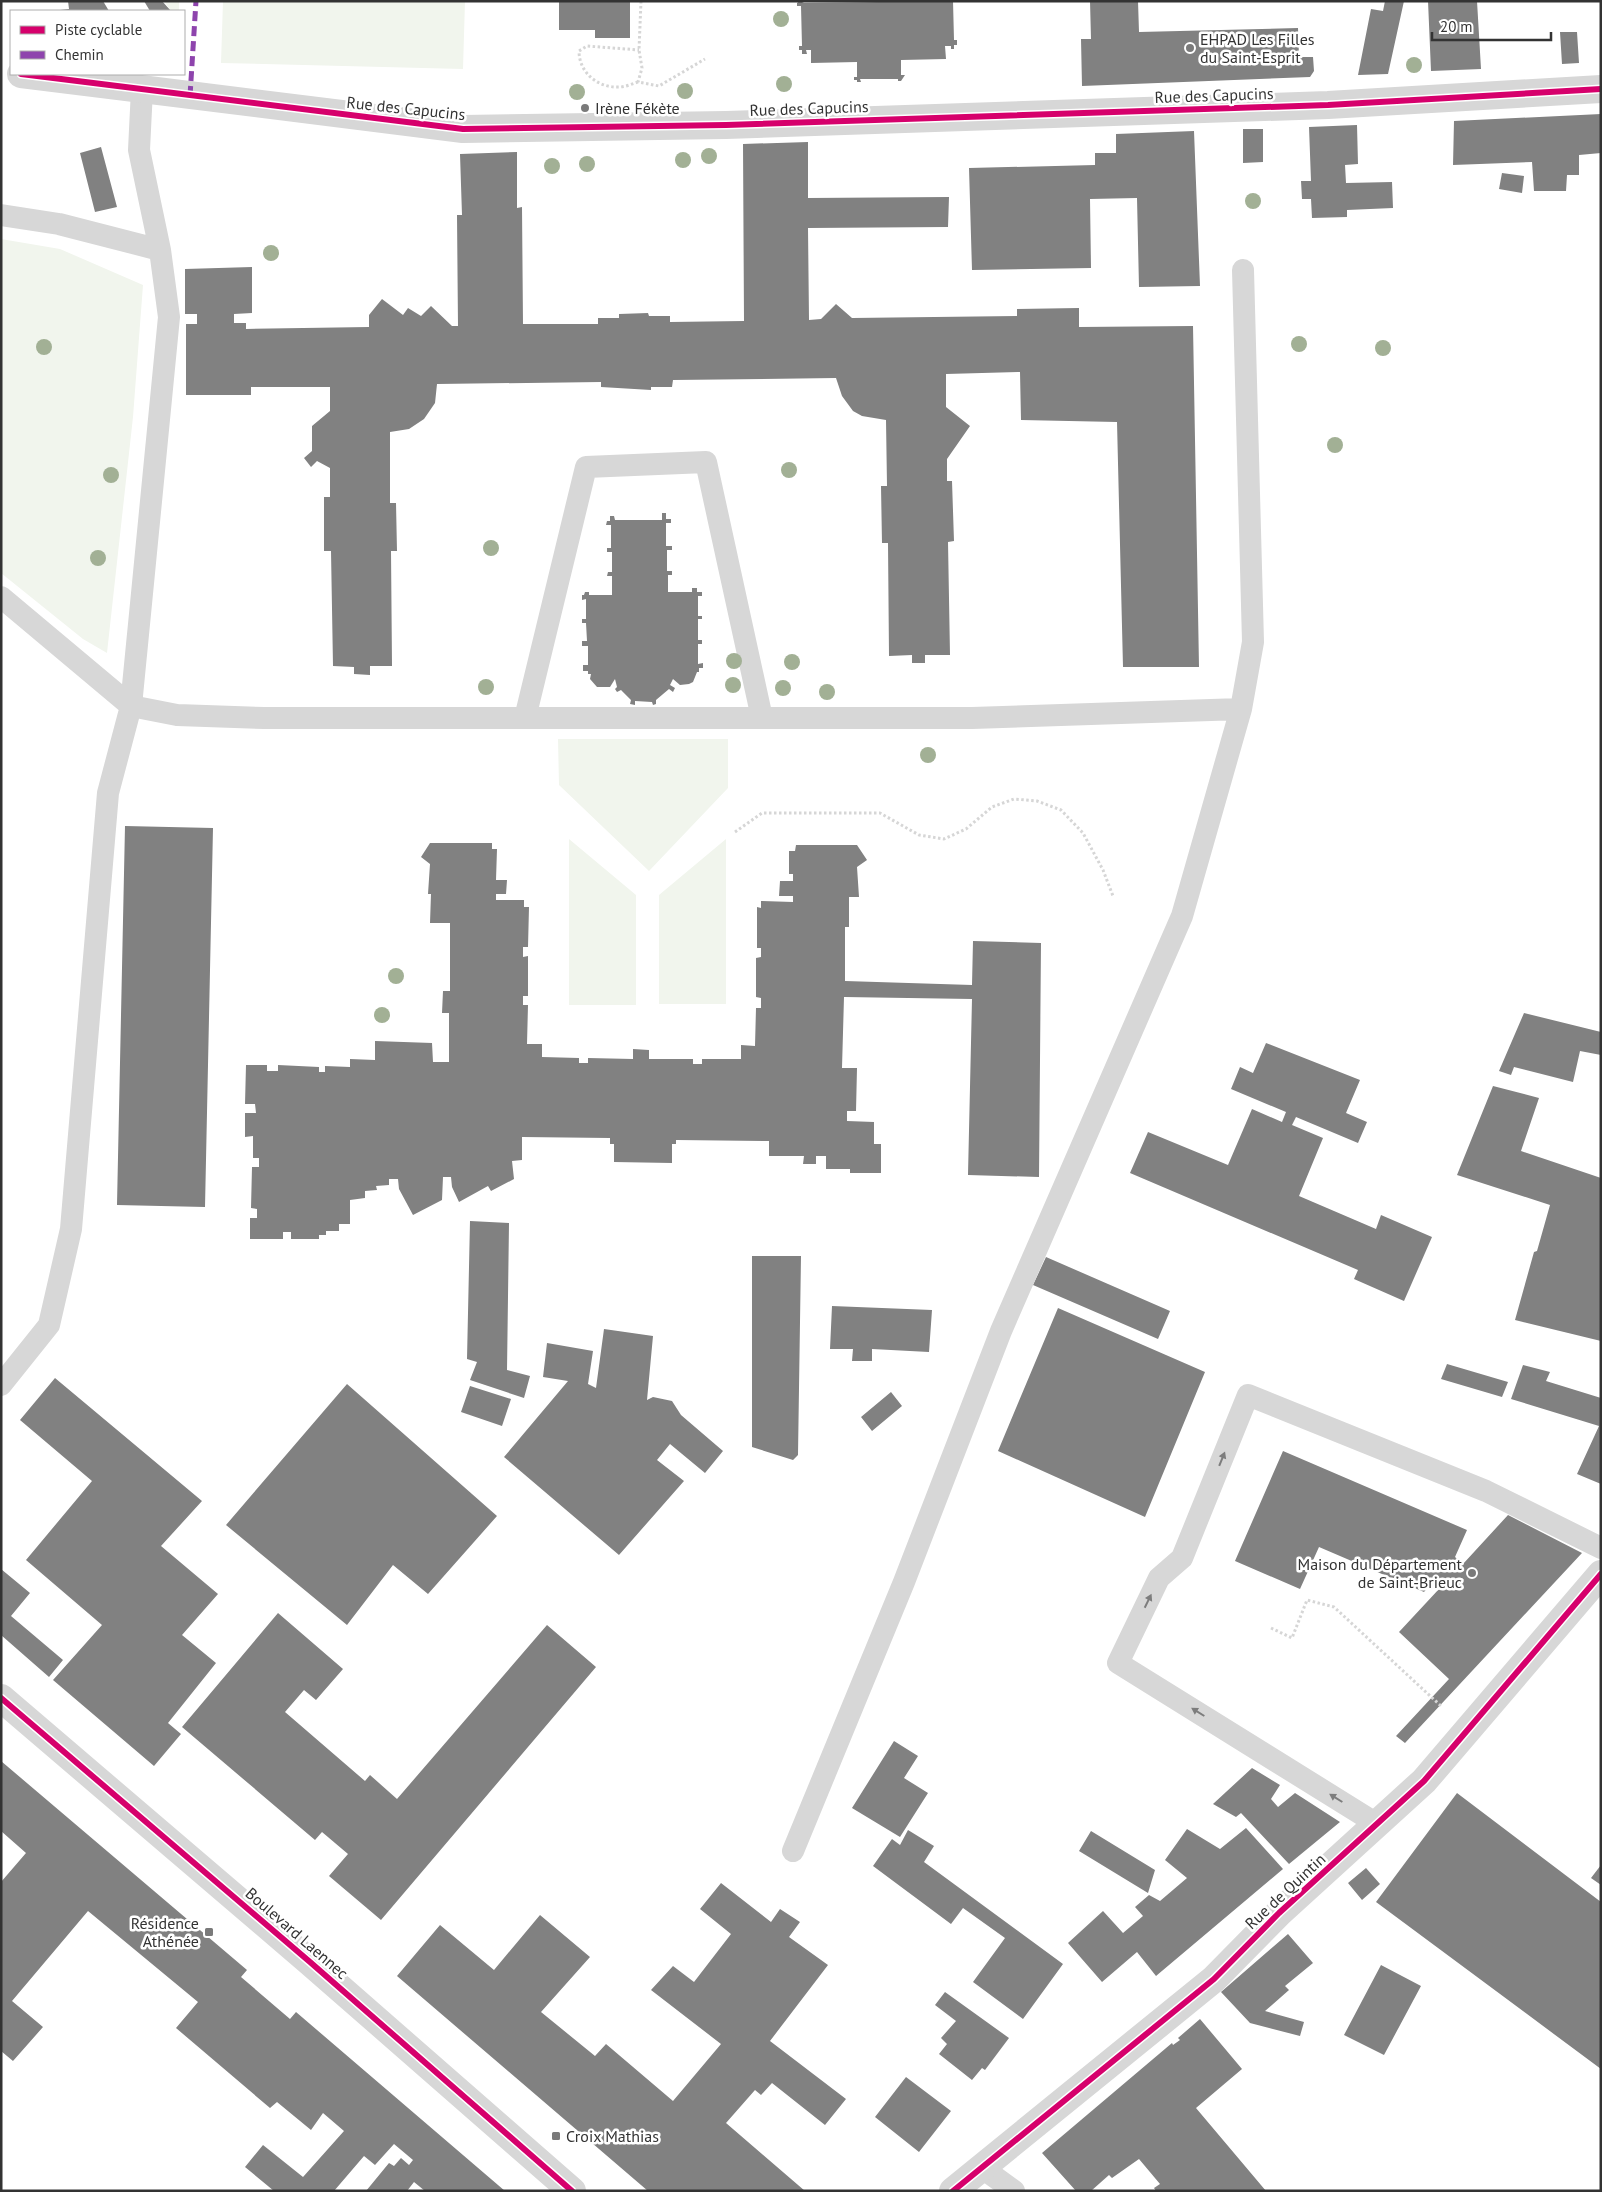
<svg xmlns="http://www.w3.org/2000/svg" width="1602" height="2192" font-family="'PT Sans',sans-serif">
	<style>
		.green { fill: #f1f5ed }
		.building { fill: #818181 }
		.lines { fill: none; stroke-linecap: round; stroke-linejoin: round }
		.path { stroke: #d6d6d6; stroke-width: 3; stroke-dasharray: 2.5 2.5; stroke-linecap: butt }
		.service { stroke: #d7d7d7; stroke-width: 22 }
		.minor { stroke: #d7d7d7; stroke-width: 28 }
		.tertiary { stroke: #d7d7d7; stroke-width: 28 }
		.quiet { stroke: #8e44ad; stroke-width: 5; stroke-dasharray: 10 5; stroke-linecap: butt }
		.cycleway-casing { stroke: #fff; stroke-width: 9 }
		.cycleway { stroke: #d6006c; stroke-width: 6 }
		.tree { fill: #a2b095 }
		.oneway { fill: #7d7d7d }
		.poi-dot { fill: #7a7a7a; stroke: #fff; stroke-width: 2 }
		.labels { text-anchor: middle; stroke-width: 5; stroke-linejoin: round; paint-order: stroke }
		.poi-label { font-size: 16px; fill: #333; stroke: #fff; text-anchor: start }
		.street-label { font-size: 16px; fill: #333; stroke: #fff }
	</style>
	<rect width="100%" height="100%" fill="#fff"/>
	<path class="green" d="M164,1H179V11H171Z
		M223,1H465L463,69L221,63Z
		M1,239L60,249L143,285L133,417L107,653L83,639L1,573Z
		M558,739H728V788L649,871L559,785Z
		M569,839L636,895V1005H569Z
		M726,839V1004H659V895Z"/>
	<path class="building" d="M68,1H103L109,11H51L69,9Z
		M144,1H162L171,11H150Z
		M559,1H630V38H595V30H559Z
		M800,1L804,3L953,1L954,40H957V45H954V49H951V46H945L946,59L901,60V75H905L901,81H898V79H860L861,82H857V80H854V77H857V62L811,63V50H806L807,54H802V50H799V46H802L801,6H797V3Z
		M1090,1H1138L1139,32L1298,28L1299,57H1313L1314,71L1310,77L1082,86L1081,39H1091Z
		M1385,1H1404L1388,74L1358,75L1371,9L1383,11Z
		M1428,1H1477L1481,69L1431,71Z
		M1560,32H1577L1579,63L1562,64Z
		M1601,114V153L1579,155V175H1567L1566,191H1534L1532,162L1453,165L1454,121Z
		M1357,125L1358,164L1345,165L1346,183L1392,182L1393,208L1347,210V217L1312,218L1311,199H1302L1301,181H1311L1309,127Z
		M1243,129H1263V162L1243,163Z
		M1194,131L1200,286L1139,287L1137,198L1090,199L1091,268L972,270L969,168L1095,165V153H1116V134Z
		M808,142V198L949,197L948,227L808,228L809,320L821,319L836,304L852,318L1017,316V309L1079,308V327L1193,326L1199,667H1123L1117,422L1021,420L1020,372L946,374V407L970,426L947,459V481H952L954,541L948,542L950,655H925V663H912V655L889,656L888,543H882L881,486H887L886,420L862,416L853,411L842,396L836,378L673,380L672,387H651V390L601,387V382L437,384L435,403L424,419L409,429L390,432V503H396L397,551H391L392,666H370V675L354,674V667L333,666L331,551H324V497H330V468L317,461L311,467L304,458L312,451V426L330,411V387H251V395H186V324H197V314H185V269L252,267V313L234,314V323H246V329L369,327V315L382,299L403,315L408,308L421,316L431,306L452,326H458L457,215H462L460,154L517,152V208L522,207L523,324H598V318H619V314L648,313L649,316H670V322L744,321L743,144Z
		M101,147L117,207L95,212L80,153Z
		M1502,173L1524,176L1522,193L1499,189Z
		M662,513H666V519H671V523H666V546H672V550H667V571H672V575H668V592H692V588H697V592H702V596H698V616H702V619H698V640H702V644H698V664L703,663V668H699V672H697L693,682L689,684L680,685L673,679L670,685L675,688L673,692L669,689L656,700V704L653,705L652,702L635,701V705L630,704L631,700L621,690L617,692L615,689L617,687L615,679L610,687H597L590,679L591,674H588V671H583V665H588V646H582V641H587L586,623H582V619H586V599L582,600V595H584L585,592H589V595H612V576H607L608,572H612V552H607V548H611V525H606L607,521H610V516H614L615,520H662Z
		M125,826L213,828L205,1207L117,1205Z
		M430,843H492V849H497L496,880H507L506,894H496V900H524V907H529L528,947H523V957L528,956V996H523V1005H528L527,1044H542V1057L579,1058V1063H588V1058L633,1059V1049L649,1050V1059H693V1064H702V1059H741V1045L755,1046L756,1008H761V998L756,997V958L761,957V948H757V907L761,908V901L793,902V896H779L780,881H793V874H789V851H795L796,845H857L867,860L857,867L859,897H849V927H845V981L972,985L973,941L1041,943L1039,1177L968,1175L972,999L844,997L842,1068H857L856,1111H847V1121L874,1122V1144H881V1173H850V1169H826V1156H816V1164H803L804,1156H769V1141L676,1140V1144H672V1163L614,1162V1144H610V1138L522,1137V1160L512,1161L514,1179L491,1191L488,1186L459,1202L452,1187L451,1177H443L442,1200L413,1215L399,1189L398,1179H389V1185L376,1186L377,1190L365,1191V1198L350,1200V1224H339V1231H326V1235H319V1239H291V1232H283V1239H250V1218H257V1209L251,1208L252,1167H259V1158H253V1136L245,1137V1113H256L255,1104H245L246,1065H267V1071H278V1065L319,1067V1072H325V1066L350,1067V1059L375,1060V1041L432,1043L433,1062H449V1013H442L443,991H450V923H430L431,894H428L430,864L421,857Z
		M1524,1013L1601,1032V1055L1580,1051L1573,1082L1514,1067L1511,1075L1499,1071Z
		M1266,1043L1360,1080L1346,1113L1367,1122L1358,1143L1296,1117L1292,1125L1323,1138L1299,1196L1376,1229L1381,1215L1432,1237L1404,1301L1354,1279L1358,1270L1130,1173L1148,1132L1228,1165L1252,1109L1282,1122L1286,1112L1231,1089L1240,1067L1253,1073Z
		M1493,1086L1539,1098L1521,1151L1601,1178V1341L1515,1320L1534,1252L1537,1251L1550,1205L1457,1175Z
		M470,1221L509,1223L507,1370L530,1376L524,1398L470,1380L477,1362L467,1359Z
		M752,1256H801L798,1455L793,1460L752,1447Z
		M1046,1257L1170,1311L1158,1339L1033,1285Z
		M832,1306L932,1310L929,1352L872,1349V1361H852L853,1349H830Z
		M1058,1308L1205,1372L1145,1517L998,1451Z
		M604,1329L653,1336L647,1400L653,1397L672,1401L681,1415L723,1451L705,1473L670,1444L657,1460L684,1481L619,1555L504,1457L568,1381L543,1377L547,1343L593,1351L588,1384L596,1388Z
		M1447,1364L1508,1382L1502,1397L1441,1379Z
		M1523,1365L1550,1372L1546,1381L1601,1398V1484L1577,1474L1599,1426L1511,1399Z
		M55,1378L202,1501L161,1546L218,1594L182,1635L216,1663L168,1723L181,1734L154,1766L53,1680L102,1625L26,1560L92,1481L20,1420Z
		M347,1384L497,1516L428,1594L393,1565L347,1625L226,1525Z
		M470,1386L511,1399L502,1426L461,1412Z
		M891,1392L902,1406L872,1431L861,1417Z
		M1283,1451L1467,1530L1455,1557L1463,1564L1508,1515L1582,1553L1405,1743L1396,1736L1449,1679L1399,1632L1439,1589L1432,1582L1424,1592L1319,1547L1300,1589L1235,1561Z
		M1,1569L30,1593L11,1616L63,1660L49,1677L1,1635Z
		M278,1613L343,1669L316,1700L304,1690L285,1712L365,1781L370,1775L397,1799L547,1625L596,1667L381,1920L329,1876L348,1854L322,1832L315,1840L182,1727Z
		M894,1741L918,1756L904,1778L928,1793L900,1837L852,1808Z
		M1,1761L247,1970L241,1977L290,2019L296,2012L505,2191H425L414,2182L407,2191H366L389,2163L394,2166L401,2158L409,2165L413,2160L394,2144L375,2165L364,2156L334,2191H274L245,2167L263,2145L303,2177L344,2131L323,2113L311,2130L277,2102L270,2108L176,2028L198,2002L88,1911L12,2001L43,2027L13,2061L1,2051V1882L26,1853L1,1831Z
		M1252,1768L1280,1785L1271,1799L1278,1807L1295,1793L1340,1822L1289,1864L1241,1813L1236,1817L1213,1804Z
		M1457,1793L1601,1902V2069L1376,1902Z
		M1246,1828L1283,1869L1156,1976L1137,1952L1102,1982L1068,1943L1103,1911L1123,1933L1143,1916L1135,1907L1149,1895L1160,1901L1187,1878L1165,1860L1187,1829L1220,1849Z
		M908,1830L934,1846L924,1862L1063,1964L1023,2019L973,1982L1005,1938L963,1908L951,1924L873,1866L892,1839L900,1845Z
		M1091,1831L1155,1870L1148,1893L1079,1851Z
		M1601,1865V1885L1591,1878Z
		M1366,1868L1380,1884L1362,1900L1348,1883Z
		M721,1883L771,1922L780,1909L800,1922L789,1937L828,1965L770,2041L846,2099L825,2125L772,2083L761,2095L755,2090L726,2123L805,2191H648L397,1976L440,1925L494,1970L540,1915L590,1957L541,2012L595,2056L606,2044L673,2101L721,2044L651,1990L673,1966L694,1982L731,1934L700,1909Z
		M1288,1934L1313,1963L1285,1986L1289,1990L1265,2011L1304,2022L1300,2036L1250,2023L1221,1992Z
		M1381,1965L1421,1986L1384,2055L1344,2035Z
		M945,1992L1009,2038L985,2070L982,2068L972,2080L939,2054L947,2044L941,2038L956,2021L935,2005Z
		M1200,2019L1242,2069L1196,2108L1266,2191H1156L1154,2188L1160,2184L1139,2159L1112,2178L1109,2175L1091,2191H1076L1042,2153L1172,2043L1173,2045L1180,2040L1178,2038Z
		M906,2077L951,2111L919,2152L875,2117Z"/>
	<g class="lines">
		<path class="path" d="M641,1L639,50L642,68L638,82L659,86L705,59
			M638,82C632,84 625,87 619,87C597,88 579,72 579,51L587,46L639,50
			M735,832L762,813H880L919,835L944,839L966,829L992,807L1014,799L1037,801L1061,810L1083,833L1103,870L1113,896
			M1271,1628L1292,1638L1307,1600L1334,1607L1441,1706"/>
		<path class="service" d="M1,215L59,224L160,250
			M1,597L131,706L177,715L264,718H972L1241,709L1253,642L1243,270
			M525,718L586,467L706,462L762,718
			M1,1385L49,1325L71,1229L108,793L131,706L169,317L160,250L139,150L142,89
			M1377,1824L1118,1663L1159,1578L1182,1558L1248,1395L1486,1491L1601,1548
			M793,1851L904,1582L1001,1331L1182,916L1241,709
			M981,2167L1014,2191"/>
		<path class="minor" d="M953,2191L1214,1979L1279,1913L1424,1781L1601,1574"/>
		<path class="tertiary" d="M21,74L463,129L726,125L1328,105L1601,89
			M1,1698L310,1962L572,2191"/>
		<path class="quiet" d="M190,96L196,1"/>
		<defs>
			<path id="cycleway" d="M21,74L463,129L726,125L1328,105L1601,89
				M1,1698L310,1962L572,2191
				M953,2191L1214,1979L1279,1913L1424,1781L1601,1574"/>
		</defs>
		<use href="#cycleway" class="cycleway-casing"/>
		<use href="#cycleway" class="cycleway"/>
	</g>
	<g class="tree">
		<circle cx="781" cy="19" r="8"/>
		<circle cx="1414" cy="65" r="8"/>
		<circle cx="784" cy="84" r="8"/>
		<circle cx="685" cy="91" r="8"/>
		<circle cx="577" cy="92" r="8"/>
		<circle cx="709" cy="156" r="8"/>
		<circle cx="683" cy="160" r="8"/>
		<circle cx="587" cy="164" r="8"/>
		<circle cx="552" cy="166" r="8"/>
		<circle cx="1253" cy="201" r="8"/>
		<circle cx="271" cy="253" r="8"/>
		<circle cx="1299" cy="344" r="8"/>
		<circle cx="44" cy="347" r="8"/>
		<circle cx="1383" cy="348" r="8"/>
		<circle cx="1335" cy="445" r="8"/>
		<circle cx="789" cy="470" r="8"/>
		<circle cx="111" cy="475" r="8"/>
		<circle cx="491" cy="548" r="8"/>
		<circle cx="98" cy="558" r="8"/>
		<circle cx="734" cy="661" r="8"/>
		<circle cx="792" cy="662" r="8"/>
		<circle cx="733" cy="685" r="8"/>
		<circle cx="486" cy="687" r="8"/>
		<circle cx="783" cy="688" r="8"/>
		<circle cx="827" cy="692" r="8"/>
		<circle cx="928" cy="755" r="8"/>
		<circle cx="396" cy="976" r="8"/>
		<circle cx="382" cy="1015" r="8"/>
	</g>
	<defs><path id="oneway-solid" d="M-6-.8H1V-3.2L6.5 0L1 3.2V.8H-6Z" transform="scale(1.25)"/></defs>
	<g class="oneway">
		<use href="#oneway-solid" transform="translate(1222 1459) rotate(-68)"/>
		<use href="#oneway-solid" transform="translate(1148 1601) rotate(-64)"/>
		<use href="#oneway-solid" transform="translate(1198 1712) rotate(-148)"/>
		<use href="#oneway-solid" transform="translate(1336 1798) rotate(-148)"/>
	</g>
	<g class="poi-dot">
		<circle cx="1190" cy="48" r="5"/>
		<circle cx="585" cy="108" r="5"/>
		<circle cx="1472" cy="1573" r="5"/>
		<rect x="204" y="1927" width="10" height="10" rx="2.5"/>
		<rect x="551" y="2131" width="10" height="10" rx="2.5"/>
	</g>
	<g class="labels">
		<g class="poi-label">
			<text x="1200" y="45">EHPAD Les Filles<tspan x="1200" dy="18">du Saint-Esprit</tspan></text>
			<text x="595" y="114">Irène Fékète</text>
			<text x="1462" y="1570" text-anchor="end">Maison du Département<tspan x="1462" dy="18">de Saint-Brieuc</tspan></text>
			<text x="199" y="1929" text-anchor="end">Résidence<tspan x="199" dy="18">Athénée</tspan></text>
			<text x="566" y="2142">Croix Mathias</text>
		</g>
		<g class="street-label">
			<text transform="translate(1214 95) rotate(-2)" y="6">Rue des Capucins</text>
			<text transform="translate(406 108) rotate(6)" y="6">Rue des Capucins</text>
			<text transform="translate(809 108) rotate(-2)" y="6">Rue des Capucins</text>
			<text transform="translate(1285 1891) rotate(-43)" y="6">Rue de Quintin</text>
			<text transform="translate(297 1933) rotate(41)" y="6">Boulevard Laennec</text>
		</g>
	</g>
	<rect width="1602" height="2192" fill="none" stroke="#333333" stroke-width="5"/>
	<rect x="10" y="10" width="175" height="65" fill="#ffffff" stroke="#adadad"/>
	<rect x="20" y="26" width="25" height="8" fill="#d6006c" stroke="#adadad"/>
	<text x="55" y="35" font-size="15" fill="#333333">Piste cyclable</text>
	<rect x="20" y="51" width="25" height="8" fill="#8e44ad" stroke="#adadad"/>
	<text x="55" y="60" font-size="15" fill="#333333">Chemin</text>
	<path d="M1432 32v8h119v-8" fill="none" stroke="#333333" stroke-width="2.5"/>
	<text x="1440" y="32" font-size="15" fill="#333333" stroke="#ffffff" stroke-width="4" paint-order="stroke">20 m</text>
</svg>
